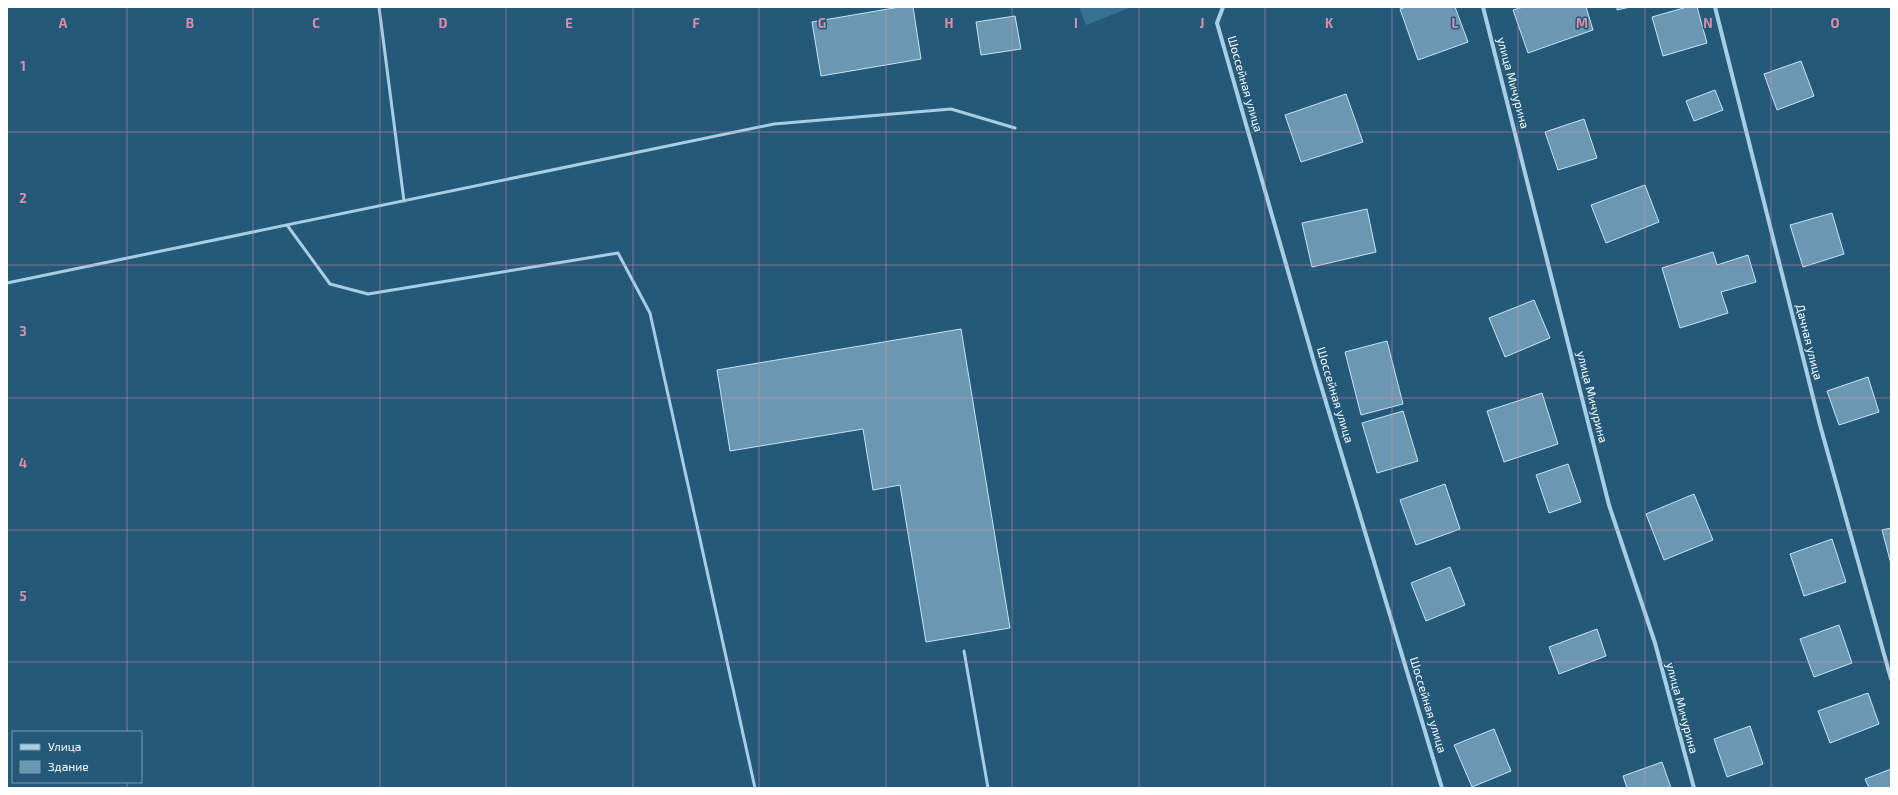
<svg xmlns="http://www.w3.org/2000/svg" width="1898" height="795" font-family="'Exo 2',sans-serif">
	<style>
		.green { fill: #367294 }
		.building { fill: #6a97b1; stroke: #cae4f3 }
		.lines { fill: none; stroke-linecap: round; stroke-linejoin: round }
		.service { stroke: #a7cee3; stroke-width: 3 }
		.minor { stroke: #a7cee3; stroke-width: 4 }
		.grid { fill: none; stroke: #e08cad; stroke-width: 1; stroke-opacity: 0.55 }
		.labels { text-anchor: middle; stroke-width: 3; stroke-linejoin: round; paint-order: stroke }
		.street-label { font-size: 12px; fill: #fff; stroke: #255979 }
		.grid-label { font-size: 13px; text-anchor: middle; font-weight: bold; fill: #e08cad; stroke: #255979; stroke-width: 3; stroke-linejoin: round; paint-order: stroke }
	</style>
	<rect width="100%" height="100%" fill="#255979"/>
	<path class="green" d="M1079,7H1132L1086,25Z"/>
	<path class="building" d="M900,7H913L921,59L821,76L812,22Z
		M1406,7H1455L1468,42L1418,60L1400,9Z
		M1523,7H1586L1593,30L1528,53L1513,10Z
		M1617,7H1630L1617,10Z
		M1687,7H1697L1707,43L1663,56L1652,17Z
		M1015,16L1021,49L981,55L976,22Z
		M1801,61L1814,96L1777,110L1764,74Z
		M1715,90L1723,110L1694,121L1686,101Z
		M1346,94L1363,142L1301,162L1285,115Z
		M1584,119L1597,158L1558,170L1545,132Z
		M1645,185L1659,222L1606,243L1591,205Z
		M1367,209L1376,252L1312,267L1302,223Z
		M1832,213L1844,254L1803,267L1790,225Z
		M1713,252L1717,265L1748,255L1756,282L1721,292L1728,313L1680,328L1662,268Z
		M1534,300L1550,338L1505,357L1489,318Z
		M961,329L1010,628L926,642L900,485L873,490L863,429L730,451L717,370Z
		M1387,341L1403,404L1361,415L1345,352Z
		M1868,377L1879,412L1839,425L1827,391Z
		M1542,393L1558,444L1504,462L1487,411Z
		M1403,411L1418,461L1377,473L1362,423Z
		M1568,464L1581,502L1549,513L1536,475Z
		M1445,484L1460,529L1416,545L1400,500Z
		M1694,494L1713,540L1664,560L1646,514Z
		M1891,528V564L1882,530Z
		M1832,539L1846,582L1804,596L1790,554Z
		M1450,567L1465,605L1426,621L1411,583Z
		M1839,625L1852,663L1814,677L1800,639Z
		M1597,629L1606,656L1559,674L1549,647Z
		M1868,693L1879,724L1830,743L1818,711Z
		M1750,726L1763,764L1727,777L1714,739Z
		M1494,729L1511,771L1472,787L1454,745Z
		M1662,762L1671,788H1627L1623,776Z
		M1891,769V788H1869L1865,779Z"/>
	<g class="lines">
		<path class="service" d="M379,7L404,201
			M287,225L330,284L368,294L618,253L650,313L755,788
			M7,283L774,124L951,109L1015,128
			M964,651L988,788"/>
		<path class="minor" d="M1223,7L1217,23L1316,369L1442,788
			M1483,7L1609,505L1655,643L1694,788
			M1715,7L1820,425L1891,679"/>
	</g>
	<path class="grid" d="M127,7V732M253,7V788M380,7V788M506,7V788M633,7V788M759,7V788M886,7V788M1012,7V788M1139,7V788M1265,7V788M1392,7V788M1518,7V788M1645,7V788M1771,7V788M7,132H1891M7,265H1891M7,398H1891M7,530H1891M7,662H1891M127,782V788"/>
	<g class="labels">
		<g class="street-label">
			<text transform="translate(1513 83) rotate(75)" y="4">улица Мичурина</text>
			<text transform="translate(1245 84) rotate(74)" y="4">Шоссейная улица</text>
			<text transform="translate(1809 342) rotate(76)" y="4">Дачная улица</text>
			<text transform="translate(1335 395) rotate(73)" y="4">Шоссейная улица</text>
			<text transform="translate(1592 397) rotate(76)" y="4">улица Мичурина</text>
			<text transform="translate(1428 705) rotate(73)" y="4">Шоссейная улица</text>
			<text transform="translate(1682 708) rotate(75)" y="4">улица Мичурина</text>
		</g>
	</g>
	<g class="grid-label">
		<text x="63" y="28">A</text>
		<text x="190" y="28">B</text>
		<text x="316" y="28">C</text>
		<text x="443" y="28">D</text>
		<text x="569" y="28">E</text>
		<text x="696" y="28">F</text>
		<text x="822" y="28">G</text>
		<text x="949" y="28">H</text>
		<text x="1076" y="28">I</text>
		<text x="1202" y="28">J</text>
		<text x="1329" y="28">K</text>
		<text x="1455" y="28">L</text>
		<text x="1582" y="28">M</text>
		<text x="1708" y="28">N</text>
		<text x="1835" y="28">O</text>
		<text x="23" y="71">1</text>
		<text x="23" y="203">2</text>
		<text x="23" y="336">3</text>
		<text x="23" y="468">4</text>
		<text x="23" y="601">5</text>
	</g>
	<rect width="1898" height="795" fill="none" stroke="#ffffff" stroke-width="16"/>
	<rect x="12" y="731" width="130" height="52" fill="#255979" stroke="#7c9baf"/>
	<rect x="20" y="744" width="20" height="6" fill="#a7cee3" stroke="#7c9baf"/>
	<text x="48" y="751" font-size="12" fill="#ffffff">Улица</text>
	<rect x="20" y="761" width="20" height="12" fill="#6a97b1" stroke="#7c9baf"/>
	<text x="48" y="771" font-size="12" fill="#ffffff">Здание</text>
</svg>
